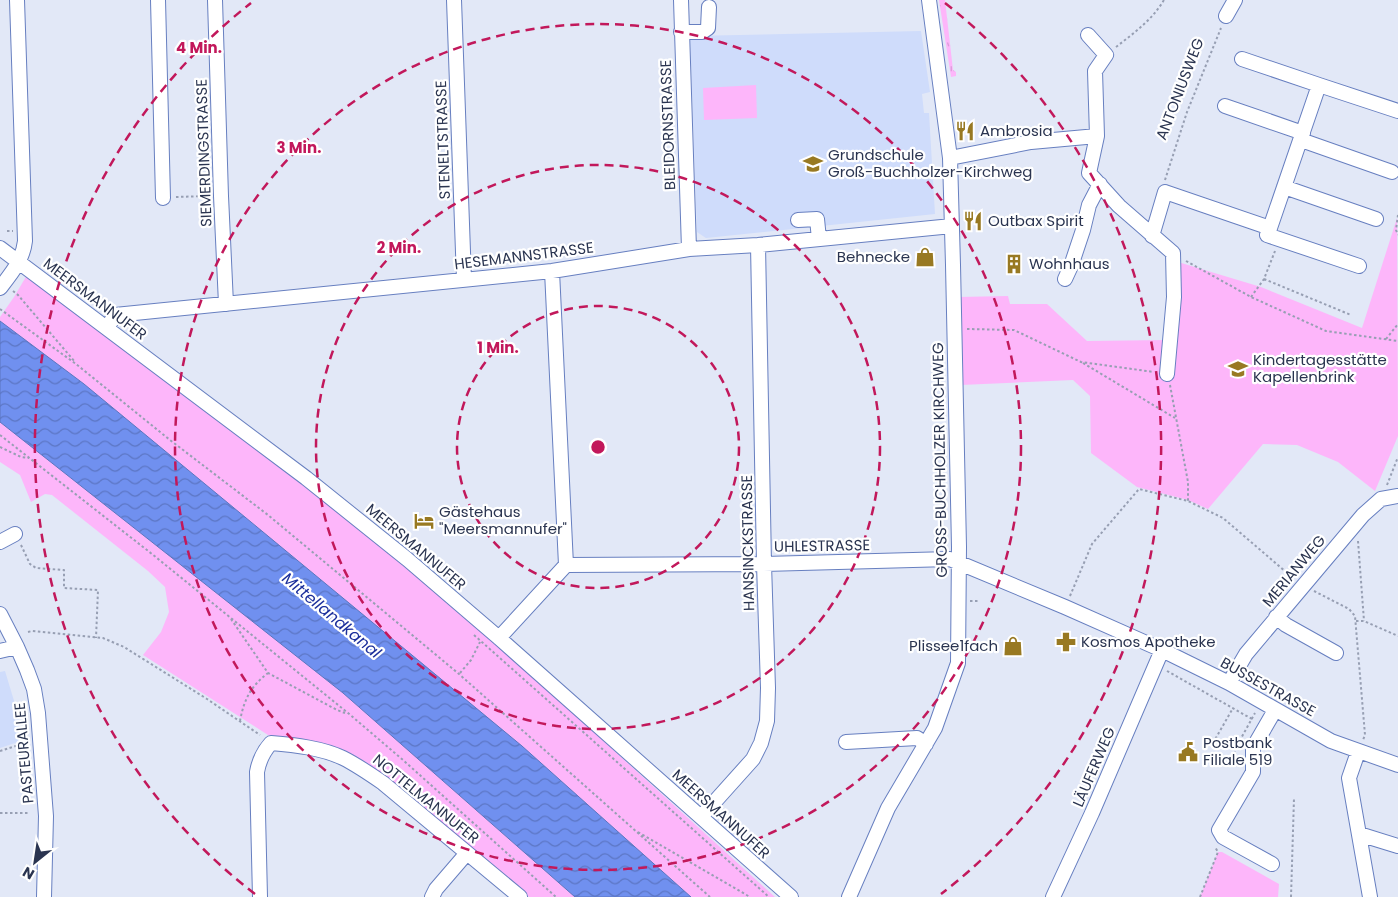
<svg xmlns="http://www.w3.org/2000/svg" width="1398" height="897" font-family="Poppins,sans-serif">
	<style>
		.built { fill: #cfdcfb }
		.grass { fill: url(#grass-tufts) }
		.park { fill: #fdb6fa }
		.water { fill: url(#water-waves); stroke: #5b74bf }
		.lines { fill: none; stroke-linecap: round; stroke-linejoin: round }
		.minor-casing { stroke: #677fc0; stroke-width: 16 }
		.path { stroke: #979fb3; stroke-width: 2; stroke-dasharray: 2.5 2.5; stroke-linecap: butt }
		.minor { stroke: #fff; stroke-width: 14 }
		.ring { fill: none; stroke: #c2185b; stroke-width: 2.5; stroke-dasharray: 9 6 }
		.labels { text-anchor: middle; stroke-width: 4.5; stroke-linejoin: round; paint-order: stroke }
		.street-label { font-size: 15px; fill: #2a3450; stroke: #fff }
		.poi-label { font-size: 15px; fill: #2a3450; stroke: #fff; text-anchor: start }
		.water-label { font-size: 16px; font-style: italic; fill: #1d309c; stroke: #fff }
		.centre { fill: #c2185b; stroke: #fff; stroke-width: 2.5 }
		.ring-label { font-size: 15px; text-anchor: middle; font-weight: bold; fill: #c2185b; stroke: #fff; stroke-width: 4.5; stroke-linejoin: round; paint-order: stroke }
	</style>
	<defs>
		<pattern id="grass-tufts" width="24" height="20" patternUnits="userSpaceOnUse" patternTransform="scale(1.25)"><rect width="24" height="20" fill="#fdb6fa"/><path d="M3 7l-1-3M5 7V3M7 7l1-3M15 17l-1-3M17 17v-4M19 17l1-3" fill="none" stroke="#d99dd8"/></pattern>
		<pattern id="water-waves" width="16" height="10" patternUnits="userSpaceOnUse" patternTransform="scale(1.25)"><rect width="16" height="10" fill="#7090ef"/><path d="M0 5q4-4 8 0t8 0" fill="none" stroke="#5c76c4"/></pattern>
	</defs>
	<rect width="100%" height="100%" fill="#e2e8f7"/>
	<path class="built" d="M921,31L930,92L922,94L924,113H929L935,214L706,238L697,232L690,36Z
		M5,671L18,714L21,741L0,748V672Z"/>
	<path class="grass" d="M939,0H945L953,70L956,72V76L951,77Z"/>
	<path class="park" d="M756,85L757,118L704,120L703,88Z
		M1397,218L1398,436L1375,491L1338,462L1297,445L1263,444L1208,509L1188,500L1137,487L1091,453L1090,396L1073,380L961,385L958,297L1008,296L1010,304H1047L1087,341L1166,340L1168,259L1261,287L1362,328Z
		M27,275L314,492L385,549L522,667L775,897H691L522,746L84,384L0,321V317L14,297Z
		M0,422L343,693L575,897H529L386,779L268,735L143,655L161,632L169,612L165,587L148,571L52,495L45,494L31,502L20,475L0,462Z
		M1218,852H1222L1279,884L1278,897H1200Z"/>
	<path class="water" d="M0,321L84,384L522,746L691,897H575L343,693L0,422Z"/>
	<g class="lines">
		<defs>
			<path id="minor" d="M158,0L163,198
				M215,0L221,196L226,304
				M454,0L464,280
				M681,0L689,249
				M1226,16L1235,0
				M681,32H702L708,28L709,7
				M1088,35L1106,55L1095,71L1097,136L1089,173L1119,206L1173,253L1174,297L1167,374
				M1242,59L1319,85
				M1225,106L1303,133
				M1301,140L1392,172
				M950,158L1031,142L1097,136
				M1284,187L1376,219
				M798,220L817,219L819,239
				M1270,228L1267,235L1359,266
				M1152,236L1165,192L1270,228L1319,85L1398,111
				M0,248L306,478L407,559L499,638L791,897
				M1065,279L1071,266L1083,230L1089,205L1100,184
				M0,288C11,274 23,260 25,241L17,0
				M107,328L115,315L552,271L689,249L758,245L952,226
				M0,542L15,534
				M566,565L764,564L950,559L1065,607L1162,650L1229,683L1331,741L1398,765
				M0,614L17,647L27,670L34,689L38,713L46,816L44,897
				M1276,617L1286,625L1336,653
				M499,638L566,565L552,271
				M0,651L17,647
				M1229,683L1246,654L1363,515L1381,499L1398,496
				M846,742L917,738L926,744
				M1358,752L1349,778L1370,897
				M701,817L753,759L761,743L767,721L768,688L764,564L758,245
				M1359,834L1398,846
				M1272,864L1223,837L1219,830L1253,772V748L1275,710
				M260,897L257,772C259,760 263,752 271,743C295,745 322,748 343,758C357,765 370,774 383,783L520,897
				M432,897L436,889L467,853
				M849,897L888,808L935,728L958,663L959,547L953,265L950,158L929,0
				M1053,897L1092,813L1162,650"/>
		</defs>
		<use href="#minor" class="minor-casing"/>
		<path class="path" d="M1116,47C1134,33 1152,20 1164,0
			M1165,180L1187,112L1221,28
			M176,197L208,196
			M1398,215L1396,230L1398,235
			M7,231H13
			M1186,261L1251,297L1326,331L1398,341
			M1264,279L1351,315
			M13,291L18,295L75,362
			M1251,297L1264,279L1275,251
			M0,309L76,364L170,440L268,515L459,674L710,897
			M967,329L1014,330L1081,362L1154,372
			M1386,339L1398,324
			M1083,363L1175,418
			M1170,385L1188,482V501
			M0,435L152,554L348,713L403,760L556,897
			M0,447L21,457L29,458
			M1387,485L1398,457
			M1358,541L1364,621
			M21,545L30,564L36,568L64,570V588L98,590L96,638
			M1314,591L1349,609L1355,616L1365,735L1363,740
			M1070,596L1092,544L1139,489L1188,501L1223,518L1293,578
			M970,601H979
			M231,619L268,673L337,710L345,713
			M1356,621H1364L1398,636
			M28,632L32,631L103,638L124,647L207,699L260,735
			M474,635L769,897
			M1167,671L1252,719
			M460,673L471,660L480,642
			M240,721C244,699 251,686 268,673
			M1213,743L1233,708
			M0,751L25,743
			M1240,763L1234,751L1255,713
			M0,813H28
			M638,832L750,897
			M1200,897L1218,852L1215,847
			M1291,897L1294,798"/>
		<use href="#minor" class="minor"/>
	</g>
	<g class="ring">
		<circle cx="598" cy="447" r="141"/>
		<circle cx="598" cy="447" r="282"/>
		<circle cx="598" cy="447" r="423"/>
		<path d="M255 894A564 564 0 0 1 251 3M945 3A564 564 0 0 1 941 894"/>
	</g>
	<defs>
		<symbol id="restaurant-bare" viewBox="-9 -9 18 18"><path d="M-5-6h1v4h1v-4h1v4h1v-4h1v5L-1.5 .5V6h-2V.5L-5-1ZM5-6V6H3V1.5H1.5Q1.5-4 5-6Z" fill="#987922" stroke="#fff" stroke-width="2.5" paint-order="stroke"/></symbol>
		<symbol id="school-bare" viewBox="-9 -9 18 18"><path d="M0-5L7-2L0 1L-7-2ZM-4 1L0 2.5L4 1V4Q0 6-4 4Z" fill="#987922" stroke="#fff" stroke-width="2.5" paint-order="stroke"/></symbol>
		<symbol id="shop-bare" viewBox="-9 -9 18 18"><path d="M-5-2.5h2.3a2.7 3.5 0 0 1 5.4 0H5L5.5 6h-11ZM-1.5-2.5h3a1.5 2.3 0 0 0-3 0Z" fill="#987922" stroke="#fff" stroke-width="2.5" paint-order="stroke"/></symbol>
		<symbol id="building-bare" viewBox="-9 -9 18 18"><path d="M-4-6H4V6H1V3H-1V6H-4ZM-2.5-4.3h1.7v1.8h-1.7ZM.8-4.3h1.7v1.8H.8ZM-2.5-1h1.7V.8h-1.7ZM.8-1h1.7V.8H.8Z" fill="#987922" stroke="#fff" stroke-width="2.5" paint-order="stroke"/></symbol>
		<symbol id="hotel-bare" viewBox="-9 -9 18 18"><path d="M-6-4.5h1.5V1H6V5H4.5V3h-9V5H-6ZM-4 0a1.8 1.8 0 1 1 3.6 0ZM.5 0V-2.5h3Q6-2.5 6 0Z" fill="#987922" stroke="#fff" stroke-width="2.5" paint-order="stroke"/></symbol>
		<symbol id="pharmacy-bare" viewBox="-9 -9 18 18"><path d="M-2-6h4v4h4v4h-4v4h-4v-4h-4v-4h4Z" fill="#987922" stroke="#fff" stroke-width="2.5" paint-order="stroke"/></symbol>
		<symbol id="civic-bare" viewBox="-9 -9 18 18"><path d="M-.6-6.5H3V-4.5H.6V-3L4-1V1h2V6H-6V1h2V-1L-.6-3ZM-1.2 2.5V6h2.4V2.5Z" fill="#987922" stroke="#fff" stroke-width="2.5" paint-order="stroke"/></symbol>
	</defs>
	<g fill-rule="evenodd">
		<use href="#restaurant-bare" x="951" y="117" width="28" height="28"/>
		<use href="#school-bare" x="799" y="150" width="28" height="28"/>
		<use href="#restaurant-bare" x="959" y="207" width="28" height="28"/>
		<use href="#shop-bare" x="911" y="243" width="28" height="28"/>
		<use href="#building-bare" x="1000" y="250" width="28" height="28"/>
		<use href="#school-bare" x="1224" y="355" width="28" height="28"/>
		<use href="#hotel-bare" x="410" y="507" width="28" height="28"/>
		<use href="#pharmacy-bare" x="1052" y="628" width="28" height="28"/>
		<use href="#shop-bare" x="999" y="632" width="28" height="28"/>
		<use href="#civic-bare" x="1174" y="738" width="28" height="28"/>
	</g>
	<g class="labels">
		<g class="street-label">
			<text transform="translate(1180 89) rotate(-69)" y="5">ANTONIUSWEG</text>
			<text transform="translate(668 125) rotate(-92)" y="5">BLEIDORNSTRASSE</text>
			<text transform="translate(443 140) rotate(-92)" y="5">STENELTSTRASSE</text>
			<text transform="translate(204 153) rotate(-92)" y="5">SIEMERDINGSTRASSE</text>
			<text transform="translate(524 256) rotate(-7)" y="5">HESEMANNSTRASSE</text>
			<text transform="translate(95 299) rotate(37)" y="5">MEERSMANNUFER</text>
			<text transform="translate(940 460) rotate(-91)" y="5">GROSS-BUCHHOLZER KIRCHWEG</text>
			<text transform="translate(748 543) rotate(-91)" y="5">HANSINCKSTRASSE</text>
			<text transform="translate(822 546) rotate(-1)" y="5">UHLESTRASSE</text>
			<text transform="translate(416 547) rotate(40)" y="5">MEERSMANNUFER</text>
			<text transform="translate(1294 571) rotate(-50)" y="5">MERIANWEG</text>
			<text transform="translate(1268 687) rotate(29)" y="5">BUSSESTRASSE</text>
			<text transform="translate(24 753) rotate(-95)" y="5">PASTEURALLEE</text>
			<text transform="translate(1094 767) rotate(-67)" y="5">LÄUFERWEG</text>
			<text transform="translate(426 799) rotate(39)" y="5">NOTTELMANNUFER</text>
			<text transform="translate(721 814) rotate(42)" y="5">MEERSMANNUFER</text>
		</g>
		<g class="poi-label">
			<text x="980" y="136">Ambrosia</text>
			<text x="828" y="160">Grundschule<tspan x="828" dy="17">Groß-Buchholzer-Kirchweg</tspan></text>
			<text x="988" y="226">Outbax Spirit</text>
			<text x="910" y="262" text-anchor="end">Behnecke</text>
			<text x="1029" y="269">Wohnhaus</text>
			<text x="1253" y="365">Kindertagesstätte<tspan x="1253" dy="17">Kapellenbrink</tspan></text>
			<text x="439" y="517">Gästehaus<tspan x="439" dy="17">"Meersmannufer"</tspan></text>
			<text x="1081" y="647">Kosmos Apotheke</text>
			<text x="998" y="651" text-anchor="end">Plissee1fach</text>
			<text x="1203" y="748">Postbank<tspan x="1203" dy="17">Filiale 519</tspan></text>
		</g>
		<g class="water-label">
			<text transform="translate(332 615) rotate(40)" y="6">Mittellandkanal</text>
		</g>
	</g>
	<circle cx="598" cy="447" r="8" class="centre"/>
	<g class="ring-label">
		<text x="199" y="53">4 Min.</text>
		<text x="299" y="153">3 Min.</text>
		<text x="399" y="253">2 Min.</text>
		<text x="498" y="353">1 Min.</text>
	</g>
	<g transform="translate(35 862) rotate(210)" stroke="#ffffff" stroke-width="4" paint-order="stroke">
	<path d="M0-4L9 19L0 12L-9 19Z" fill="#2a3450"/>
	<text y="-8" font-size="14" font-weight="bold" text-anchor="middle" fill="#2a3450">N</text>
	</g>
</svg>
